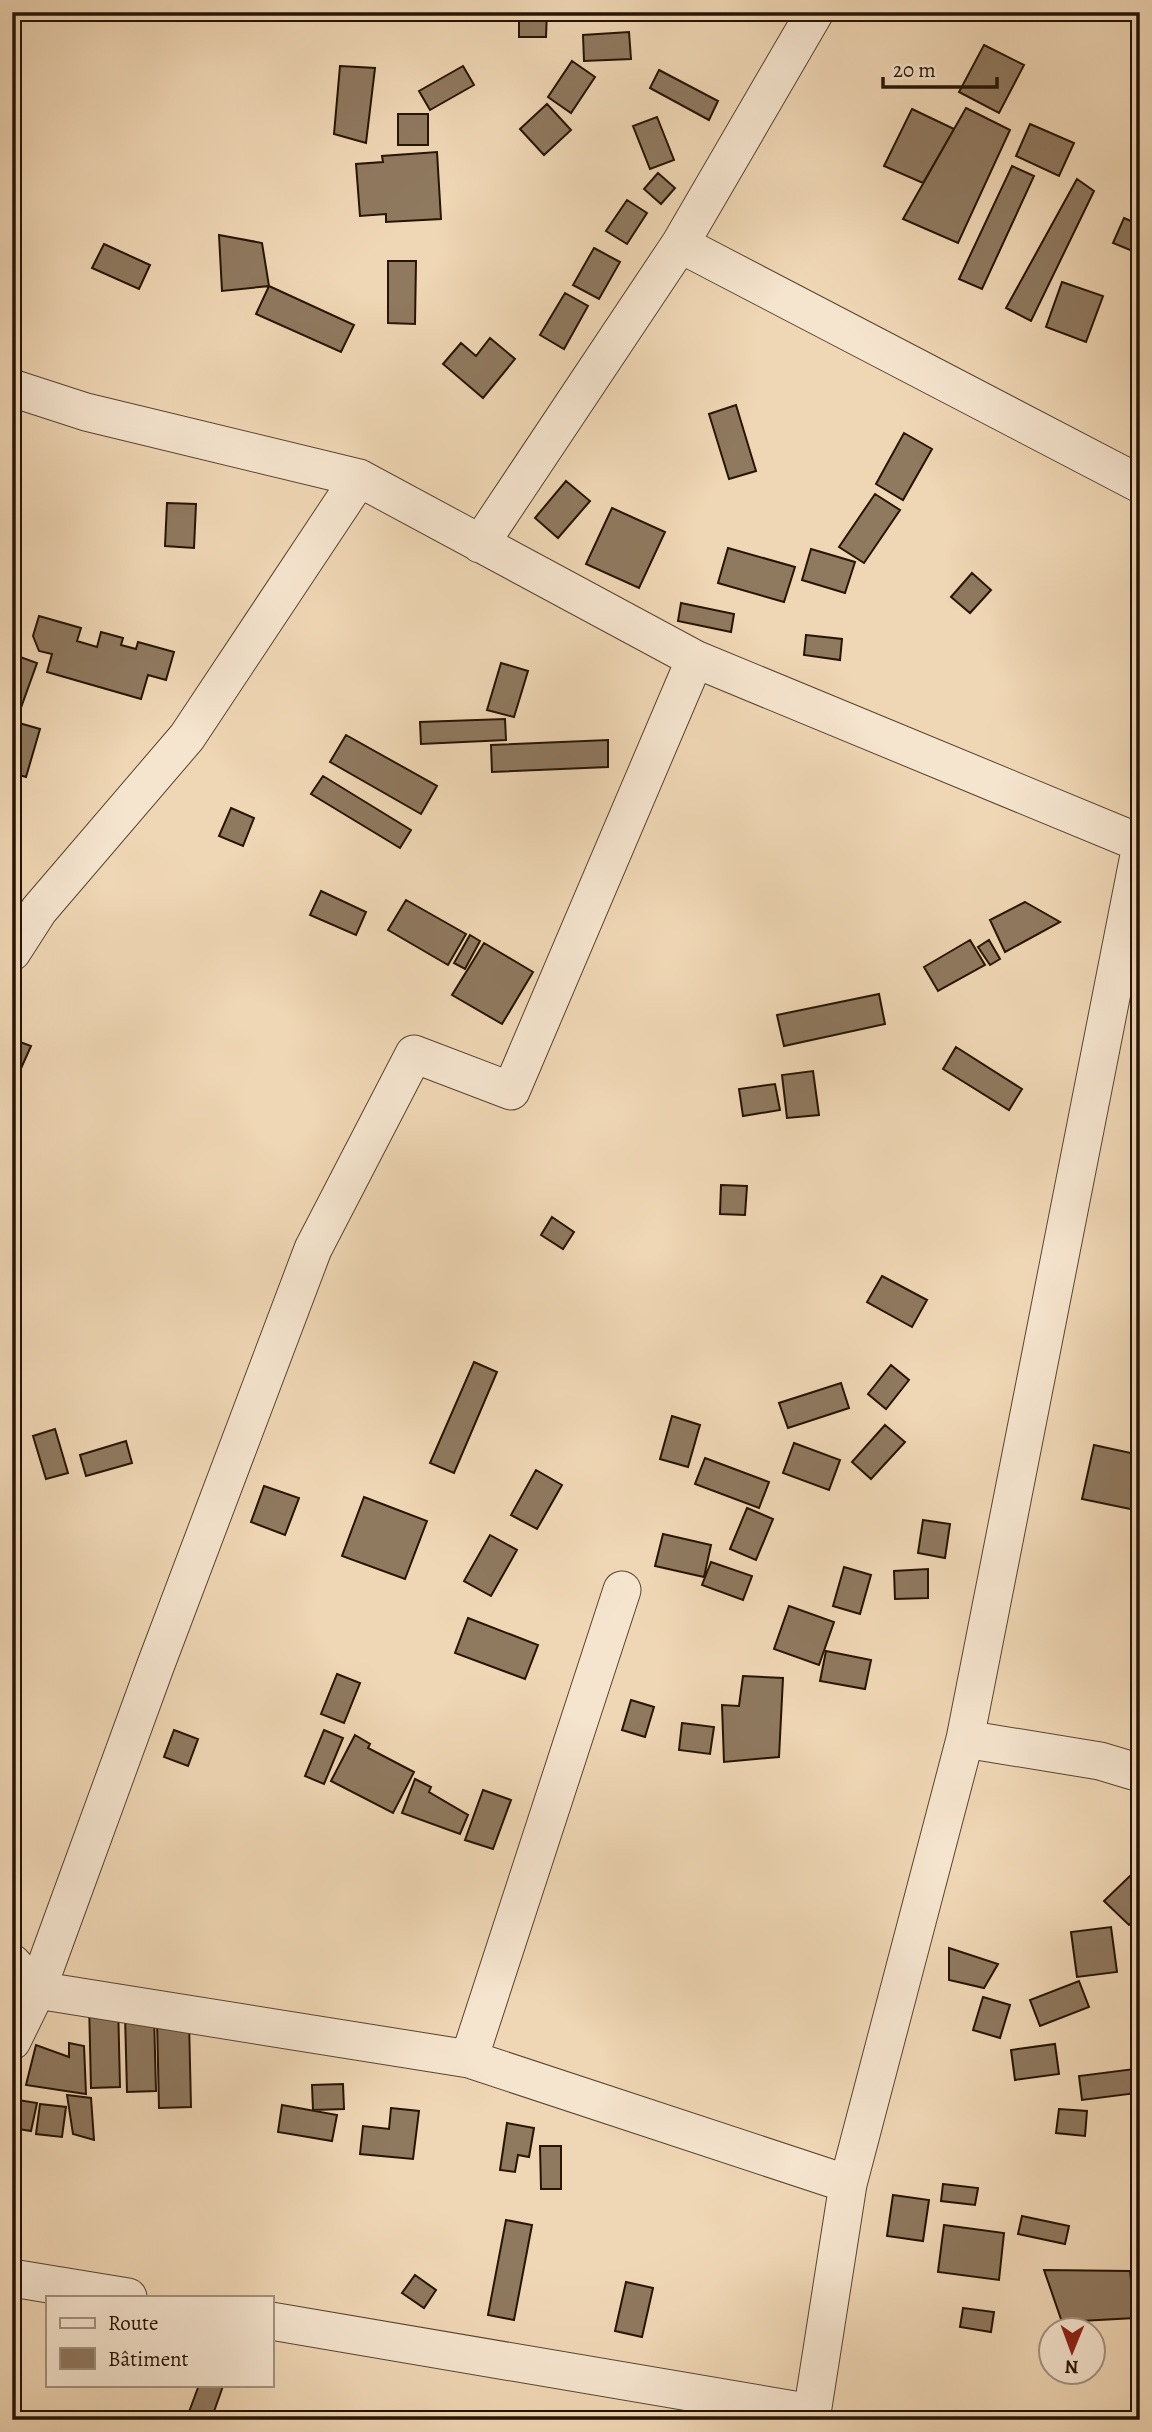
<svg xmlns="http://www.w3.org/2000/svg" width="1152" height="2432" font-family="Alegreya,serif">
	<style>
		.building { fill: #8f795f; stroke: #271403; stroke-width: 2 }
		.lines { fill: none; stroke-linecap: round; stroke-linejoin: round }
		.minor-casing { stroke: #59442f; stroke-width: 39 }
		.minor { stroke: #f5e4ce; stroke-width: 37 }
	</style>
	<rect width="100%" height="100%" fill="#efd6b4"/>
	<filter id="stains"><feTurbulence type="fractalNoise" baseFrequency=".00286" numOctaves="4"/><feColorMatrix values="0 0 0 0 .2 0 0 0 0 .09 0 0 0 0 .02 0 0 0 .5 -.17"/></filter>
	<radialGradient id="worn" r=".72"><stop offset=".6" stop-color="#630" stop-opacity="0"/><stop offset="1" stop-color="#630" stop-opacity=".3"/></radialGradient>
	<path class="building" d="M519,12H547L546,37H519Z
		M629,32L631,59L584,61L583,35Z
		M984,45L1024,65L999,113L959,92Z
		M572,61L595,77L571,113L548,97Z
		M340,66L375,68L366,143L334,134Z
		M463,66L474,85L430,110L419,91Z
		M659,70L718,101L709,120L650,88Z
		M1140,76V115L1135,94V77Z
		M547,104L571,130L544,155L520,129Z
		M966,108L1010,130L958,243L903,219Z
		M912,109L954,129L923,183L884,166Z
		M398,114H428V145H398Z
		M657,117L674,160L650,169L633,126Z
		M1030,124L1074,143L1059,176L1016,156Z
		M437,152L441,219L386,222V214L360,216L356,164L383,162L382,156Z
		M1012,166L1034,176L982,289L959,279Z
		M658,173L675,188L661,204L644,189Z
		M1077,179L1094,191L1031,321L1006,308Z
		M627,200L647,213L627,244L606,231Z
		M1124,218L1140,225V254L1113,243Z
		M219,235L262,243L269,286L222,291Z
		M104,244L150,265L139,289L92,268Z
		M594,248L620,262L599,299L573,285Z
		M388,261H416L415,324L388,323Z
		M1062,282L1103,296L1086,342L1046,327Z
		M269,286L354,325L341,352L256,314Z
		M565,293L588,306L564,349L540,335Z
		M490,338L515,359L483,398L443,364L461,343L476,356Z
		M736,405L756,471L729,479L709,414Z
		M904,433L932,449L903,500L876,484Z
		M566,481L590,501L558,538L535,518Z
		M875,494L900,510L864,563L839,547Z
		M167,503L196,504L194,548L165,546Z
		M612,508L665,532L639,588L586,564Z
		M728,548L795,567L784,602L718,583Z
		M811,549L855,562L845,593L802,580Z
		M972,573L991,590L970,613L951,597Z
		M681,603L734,614L731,632L678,621Z
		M39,616L81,628L77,641L97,647L101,632L123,638L121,645L136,649L138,642L174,652L166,680L148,675L141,699L47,672L52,654L39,651L33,636Z
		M806,635L842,639L840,660L804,655Z
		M12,654L37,663L18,716L12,714Z
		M501,663L528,671L514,717L487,710Z
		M505,719L506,740L421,744L420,722Z
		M12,721L40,729L26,777L12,773Z
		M346,735L437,786L421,814L330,762Z
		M608,740V767L492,772L491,745Z
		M323,776L411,830L400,848L311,794Z
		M231,808L254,818L243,846L219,836Z
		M321,891L366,912L356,935L310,915Z
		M406,900L466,934L448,965L388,930Z
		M1025,902L1060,922L1005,952L990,920Z
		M470,935L480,941L465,969L454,963Z
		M970,940L985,965L938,991L924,967Z
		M989,940L1000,959L990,965L978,947Z
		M484,943L533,972L502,1024L452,995Z
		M879,994L885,1024L784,1046L777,1015Z
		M12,1039L31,1046L19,1073L12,1070Z
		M956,1047L1022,1089L1009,1110L943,1069Z
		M813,1071L819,1115L787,1118L782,1075Z
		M12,1079L20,1081L12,1124Z
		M775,1084L780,1110L743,1116L739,1089Z
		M721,1185L747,1186L745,1215L720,1214Z
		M552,1217L574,1232L563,1249L541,1235Z
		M882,1276L927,1300L912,1327L867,1302Z
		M474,1362L497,1372L454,1473L430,1463Z
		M891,1365L909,1380L886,1409L868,1394Z
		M12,1368H20L19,1431H12Z
		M841,1383L849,1408L788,1428L779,1403Z
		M672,1416L700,1425L688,1467L660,1459Z
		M885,1425L905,1442L871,1479L852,1462Z
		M55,1429L68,1473L46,1479L33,1436Z
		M126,1441L132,1463L86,1476L80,1455Z
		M794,1443L840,1460L829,1490L783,1473Z
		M1094,1445L1140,1455V1511L1082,1499Z
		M705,1458L769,1482L759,1508L695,1484Z
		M536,1470L562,1485L537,1529L511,1515Z
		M264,1486L299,1498L285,1535L251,1522Z
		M364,1497L427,1521L405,1579L342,1556Z
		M747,1508L773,1519L756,1560L730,1549Z
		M923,1520L950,1524L945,1558L918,1553Z
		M663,1534L711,1545L704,1577L655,1566Z
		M490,1535L517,1550L491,1596L464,1581Z
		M711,1562L752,1576L743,1600L702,1585Z
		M844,1567L871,1575L860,1614L833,1606Z
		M928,1569V1598L895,1599L894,1571Z
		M789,1606L834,1622L819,1665L774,1649Z
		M468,1618L538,1645L525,1679L455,1653Z
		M826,1651L871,1660L865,1689L820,1681Z
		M337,1674L360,1683L344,1723L321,1714Z
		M743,1676L783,1678L779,1757L724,1762L722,1705L739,1706Z
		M631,1700L654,1707L645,1737L622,1730Z
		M682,1723L714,1727L710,1754L679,1750Z
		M174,1730L198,1739L188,1766L164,1757Z
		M324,1730L343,1738L324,1784L305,1776Z
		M355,1735L370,1744L368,1748L414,1772L393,1813L331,1781Z
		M415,1779L431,1787L429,1792L468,1815L460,1834L402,1813Z
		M483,1790L511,1800L493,1849L465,1840Z
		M1133,1873L1140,1879V1915L1129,1925L1104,1901Z
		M1111,1927L1117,1972L1077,1977L1071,1932Z
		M949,1948L998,1964L984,1988L949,1980Z
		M1079,1981L1089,2007L1040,2026L1030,2000Z
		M983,1997L1010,2005L1000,2038L973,2030Z
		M89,2002H118L120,2087L91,2088Z
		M154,2014L156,2091L127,2092L125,2015Z
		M157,2020H189L191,2107L159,2108Z
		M69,2043L84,2046L86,2094L26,2085L36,2045L69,2057Z
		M1055,2044L1059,2074L1015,2080L1011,2050Z
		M1134,2069L1137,2093L1082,2100L1079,2076Z
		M343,2084L344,2109L313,2110L312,2085Z
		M67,2095L91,2098L94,2140L73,2134Z
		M12,2099L37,2103L31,2131L12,2128Z
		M40,2104L66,2107L62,2137L36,2134Z
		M282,2105L337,2115L332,2141L278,2132Z
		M391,2108L419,2111L413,2159L360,2154L363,2126L389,2129Z
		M1059,2109L1087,2111L1085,2136L1056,2133Z
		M507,2123L534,2128L529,2157L518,2155L515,2172L500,2170Z
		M540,2146H561V2189H541Z
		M943,2184L978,2188L975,2205L941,2201Z
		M893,2195L929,2200L923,2241L887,2236Z
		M1022,2216L1069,2226L1065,2244L1018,2234Z
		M506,2220L532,2225L514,2320L488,2315Z
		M944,2225L1004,2233L999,2280L938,2272Z
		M1044,2270L1130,2271L1135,2318L1062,2322Z
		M415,2275L436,2290L424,2308L402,2293Z
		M626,2282L653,2288L642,2337L615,2331Z
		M963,2308L994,2312L991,2332L960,2327Z
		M199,2385L223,2386L211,2420H186Z"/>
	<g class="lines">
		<defs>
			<path id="minor" d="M815,12L680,244L1140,484
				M12,388L86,412L359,478L695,659L1140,843
				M480,544L680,244
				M12,952L39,910L187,737L359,478
				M965,1739L1100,1761L1140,1773
				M12,1963L37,1990L469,2059L848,2184
				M12,2041L37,1990L155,1667L313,1249L414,1054L511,1091L695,659
				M469,2059L622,1590
				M12,2278L128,2297
				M271,2321L812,2413
				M811,2420L848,2184L965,1739L1140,850"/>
		</defs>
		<use href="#minor" class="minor-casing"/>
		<use href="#minor" class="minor"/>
	</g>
	<rect width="1152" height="2432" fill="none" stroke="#efd6b4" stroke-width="42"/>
	<rect x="14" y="14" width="1124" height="2404" fill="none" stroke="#271403" stroke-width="3.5"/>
	<rect x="21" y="21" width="1110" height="2390" fill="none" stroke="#271403" stroke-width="2"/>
	<rect x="46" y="2296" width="228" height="91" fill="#f5e4ce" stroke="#a3917d" stroke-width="2"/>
	<rect x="60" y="2318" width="35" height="10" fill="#f5e4ce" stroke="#a3917d" stroke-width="2"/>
	<text x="108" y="2330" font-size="21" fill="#271403">Route</text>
	<rect x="60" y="2348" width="35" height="21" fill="#8f795f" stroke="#a3917d" stroke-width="2"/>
	<text x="108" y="2366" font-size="21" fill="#271403">Bâtiment</text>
	<g transform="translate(1072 2351) rotate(181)"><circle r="33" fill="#f5e4ce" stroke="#a3917d" stroke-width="2"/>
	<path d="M0-5L12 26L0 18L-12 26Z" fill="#8f2418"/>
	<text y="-10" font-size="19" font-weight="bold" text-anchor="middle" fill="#271403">N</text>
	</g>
	<path d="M883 77v10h114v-10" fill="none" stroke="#271403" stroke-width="3.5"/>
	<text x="893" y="77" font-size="21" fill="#271403" stroke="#f5e4ce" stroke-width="5" paint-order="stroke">20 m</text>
	<rect width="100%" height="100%" filter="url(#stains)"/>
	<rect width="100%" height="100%" fill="url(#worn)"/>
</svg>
